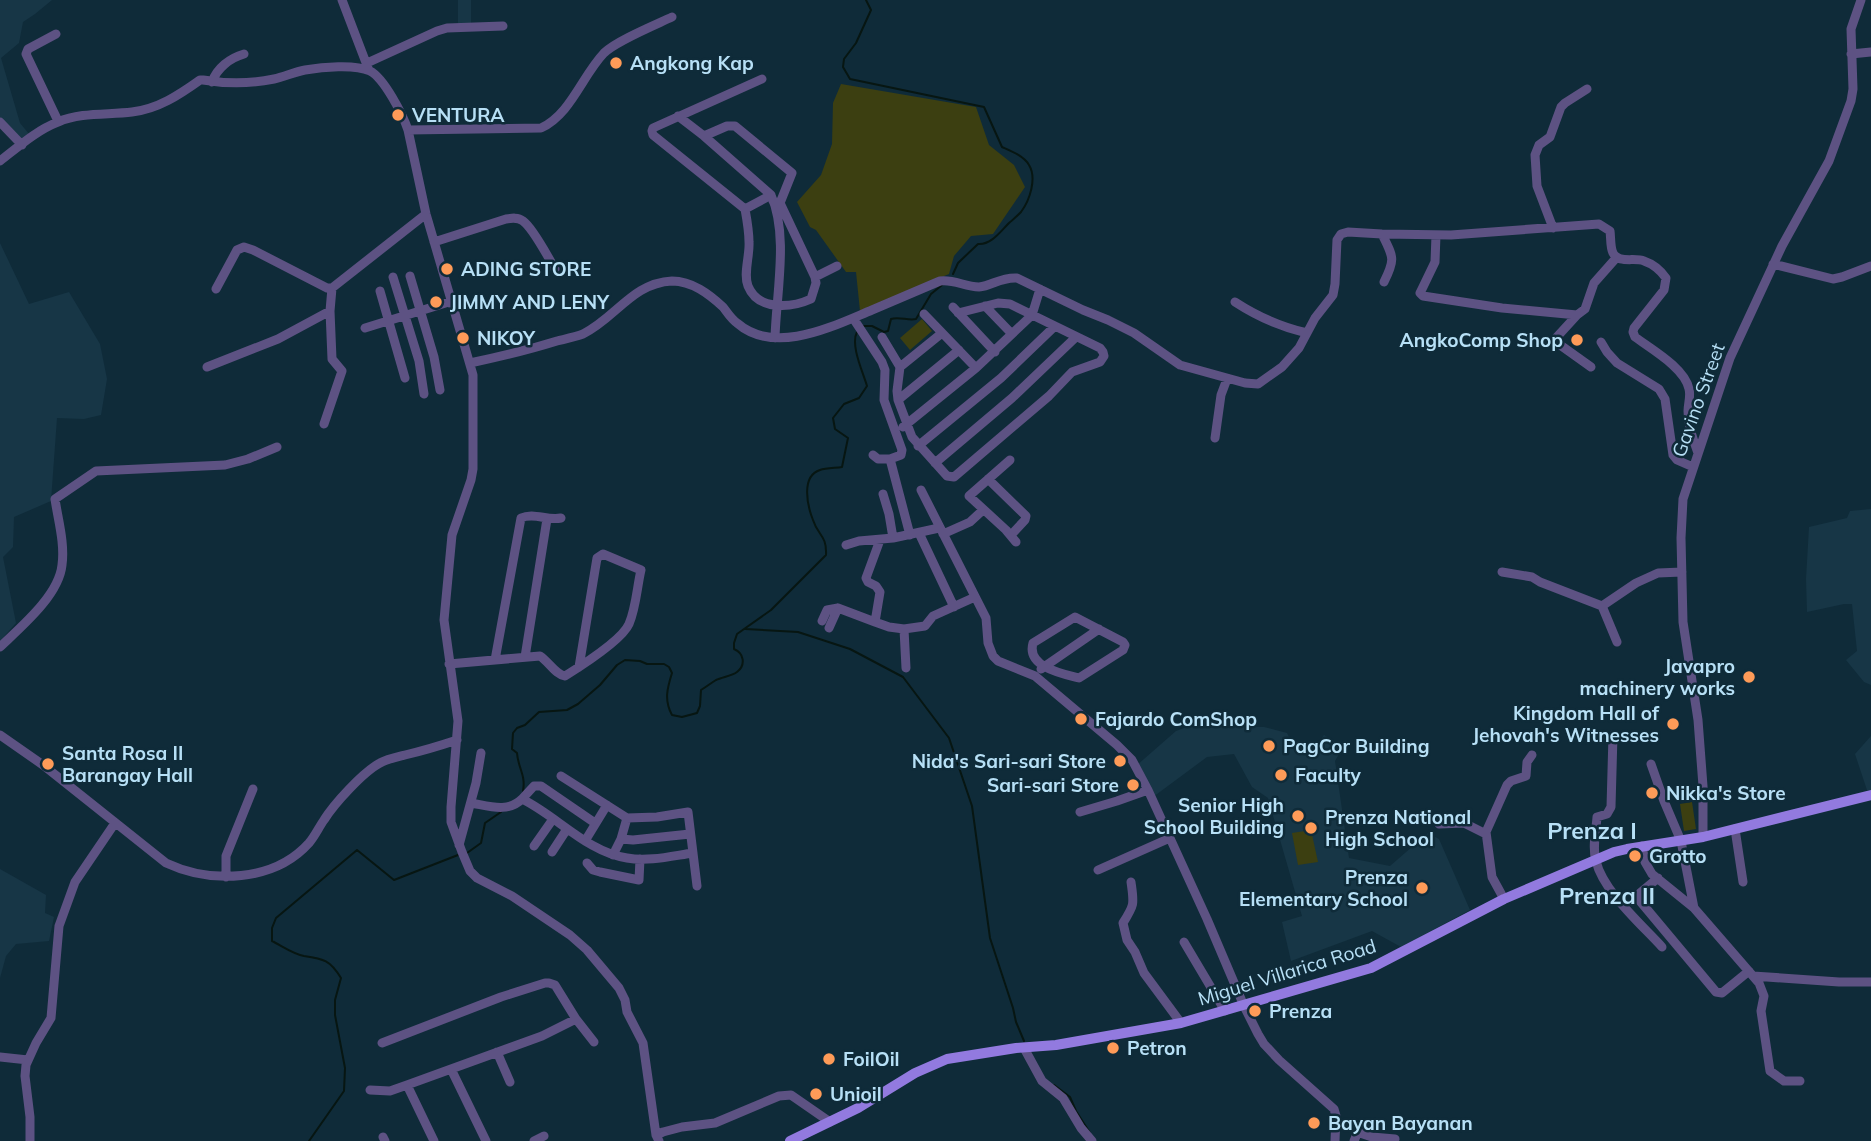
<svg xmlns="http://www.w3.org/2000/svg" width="1871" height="1141" font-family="Mulish,sans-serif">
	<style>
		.built { fill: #173646 }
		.green { fill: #3c3f11 }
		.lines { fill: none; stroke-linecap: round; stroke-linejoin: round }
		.stream { stroke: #071612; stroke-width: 2 }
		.minor { stroke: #5d5283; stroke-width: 9 }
		.major { stroke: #927adf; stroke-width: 10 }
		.poi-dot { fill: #fe9b58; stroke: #0f2b39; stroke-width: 2.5 }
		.labels { text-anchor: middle; stroke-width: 5; stroke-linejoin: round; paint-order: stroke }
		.poi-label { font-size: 19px; font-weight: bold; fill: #b7e0f6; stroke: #0f2b39; text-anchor: start }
		.street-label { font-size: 19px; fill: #b7e0f6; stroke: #0f2b39 }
		.quarter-label { font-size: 23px; font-weight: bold; fill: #b7e0f6; stroke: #0f2b39 }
	</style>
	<rect width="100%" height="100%" fill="#0f2b39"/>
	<path class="built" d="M0,0H52L35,14L23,22L19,43L1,58L20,123L29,134L22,140L0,118Z
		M458,0H471V25L458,26Z
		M0,243L29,304L69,292L100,344L107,379L101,415L84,419L57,418L51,501L14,517L13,547L3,557L16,623L0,641Z
		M1871,509V685L1864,682L1846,660L1857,651L1852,604H1844L1807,612L1806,579L1809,527L1847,518L1850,511Z
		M1206,720L1228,726L1264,727L1287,733L1297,753L1310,754L1324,735L1343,747L1335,761L1349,858L1390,866L1428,833L1439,839L1470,910L1401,947L1372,931L1291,961L1282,922L1302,916L1268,798L1252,787L1234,754L1207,757L1153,797L1136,766L1176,731Z
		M1871,736V790H1867L1855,754Z
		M0,869L46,895L45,913L54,917L49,941L16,944L6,956L0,978Z"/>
	<path class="green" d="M841,84L976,107L989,145L1014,165L1025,187L993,234L971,236L954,256L949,274L860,311L856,272H846L816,230L810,227L797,202L821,175L832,144L833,103Z
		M922,319L932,331L910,350L900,338Z
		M1692,802L1696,829L1684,831L1680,804Z
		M1311,830L1318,862L1298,865L1292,833Z"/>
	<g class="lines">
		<path class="stream" d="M866,0L871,10L856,43L844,59L843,67L850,79L984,107L1002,147C1011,151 1024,156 1029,165C1037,178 1030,200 1021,212C1017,216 1013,220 1009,223C1000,232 991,245 978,244L958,263L953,274
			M864,326H872L884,332L888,331L891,319C899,316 908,321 916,319L931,294L942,285
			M745,629L798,632L850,649L903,677L949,738L972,806L990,938L1013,1008L1016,1022L1024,1041
			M523,791C526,775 518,768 517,753L512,749L513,733L517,728L525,725L539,712L567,710L578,704L600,685L617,665L625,660L640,661L647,664H664L669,667L672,673C667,689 664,700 672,715L682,717L697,713L700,706L701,690C706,687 711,683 716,680C722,677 732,676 737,672C746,665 744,653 734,649V643L737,634L771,610L826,555C827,535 818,536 813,520C807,505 801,476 820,470C826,468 836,468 842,467L848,438L835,429L833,418L844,404L859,398L867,386C863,372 850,345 857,332
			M467,853L481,843L485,823L501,812
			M1054,1085L1070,1097L1076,1111L1090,1133
			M309,1141L344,1091L345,1068L335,1015V1000L341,978C330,960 324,959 304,956C293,954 282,946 272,941V928L276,918L357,850L394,880L458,855"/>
		<path class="minor" d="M342,0L368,68
			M56,34L28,49L26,54L58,121
			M1851,54L1871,52
			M367,63L437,31L447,28L503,26
			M212,82C217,68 230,58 244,54
			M678,116L704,136L771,195C789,235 776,295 775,338
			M0,122L22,145
			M408,130L541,128C571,114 582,76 604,53C616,41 655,25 672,17
			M704,136L727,126H735L792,173L780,203
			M0,161C18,147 37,130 58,122C81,112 108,115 132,112C158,109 179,95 200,80H203C227,84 250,84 274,79C284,77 294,72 305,70C322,67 355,64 370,71C384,78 403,115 408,130L426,214L473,375V469L471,480L452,535L444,620L458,721L451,807V822L462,852L470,871L477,878L512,896L570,935L587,950L619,988L625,1000L627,1012L643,1043L656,1135L659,1141
			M771,195L745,209C747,220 749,231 749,242C750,255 743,274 748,286C758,311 791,308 811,299L816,283L815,277L780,203L773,201
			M745,209L653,135L652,131L653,128L762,79
			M1553,228L1537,186L1535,155L1539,145L1550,137L1561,107L1565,103L1587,89
			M1382,234C1393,257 1396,258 1384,282
			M1436,235L1435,262L1422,289L1420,293L1423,296L1502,308L1577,315L1585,309L1594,283L1617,257
			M434,242L506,219C512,218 518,217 523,221C533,228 548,257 555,269
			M1773,264L1833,279L1842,277L1871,266
			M410,276L434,357L440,390
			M393,277L419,361L424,394
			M815,277L837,266
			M216,289L237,250L244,247L253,250L327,288H332
			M380,291L405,378
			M1235,302C1258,317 1281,327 1307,333
			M985,306L1012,334
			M953,307L995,352
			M924,314L976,368
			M1577,315L1555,339L1556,342L1591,367
			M853,318L882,362L885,370L884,400L902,450L901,455L890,459L910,535
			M365,328L452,301
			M882,337L900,367L897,391L898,400L912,437L947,476L954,477L1049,396L1072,372L1100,362L1104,356L1103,352L1100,348L1010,304L998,303L958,313
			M1601,342L1607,352L1617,363L1659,389L1665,399L1673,455L1677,460L1693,467
			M470,363C499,357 528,350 557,341C565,339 575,337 583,334C616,318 632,283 672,281C692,281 709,294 723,307C727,312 731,319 737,323C775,356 833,326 872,310C895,300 917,291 940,281C954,279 965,287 979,287C992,286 1000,277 1017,278L1083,310L1108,320L1134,333L1180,365L1245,383L1258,384L1282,367L1299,348L1315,318L1333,295L1335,284L1337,240L1341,234L1348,232L1382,234L1451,235L1599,224L1610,231C1611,237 1610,247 1613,253C1618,264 1635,257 1644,261C1653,264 1661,271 1666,278L1664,290L1634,328L1633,332L1635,337C1651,349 1685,368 1689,389C1691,396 1688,404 1688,411C1688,426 1693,439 1698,453
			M207,367L278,339L330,311L332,288L426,214
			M900,367L942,333
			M898,400L959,350
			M324,424L342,371L332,359L330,311
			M903,427L976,368L1032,315L1040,289
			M1215,438L1221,395L1227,379
			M918,446L1001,378L1054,327
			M873,455L878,459H890
			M1010,460L969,496L1006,530L1016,542
			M935,463L1012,398L1076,337
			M988,479L1026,516L1025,520L1011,535
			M921,490L986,618L988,643L993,656L998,661L1035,676L1117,745L1132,760L1148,790L1207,919L1244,1006L1258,1034L1264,1044L1279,1060L1334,1109L1336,1116L1335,1141
			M883,494L889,514L893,538
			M919,533L954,607
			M943,534L970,522L983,510
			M880,540L866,578L868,582L876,586L880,592L875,622L889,627L904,629
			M846,545L859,541L893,538L939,528
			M1502,572L1532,577L1540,582L1602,606L1617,642
			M1602,606L1636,583L1658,573L1682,572
			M1075,617L1123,642L1125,645L1123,650L1079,678C1063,674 1026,667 1033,643Z
			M822,621L827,610L838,608
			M829,628L838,608L875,622
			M0,647C22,626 59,595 62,565C65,543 58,520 55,499L96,471L225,465L248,459L277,447
			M525,657L547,519
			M495,660L521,518C534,512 547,521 561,518
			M449,664L540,656C549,662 556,675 565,676C581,666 622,640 629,624C636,608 637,587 641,570L603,554L597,558L579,667
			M906,668L904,629L925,626L933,616L975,597
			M1041,669L1099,629
			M0,735L43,765L166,863C211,884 274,882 309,843C315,836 319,827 324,820C334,804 363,772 380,763C387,759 397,757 405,755C422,751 439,746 457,740
			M1613,735L1611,807L1607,814L1597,817C1596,831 1592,847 1596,861C1603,891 1641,924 1662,947
			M1651,764L1664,801L1681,841L1694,908
			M561,776L627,818L657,817L688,812L697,886
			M522,799L534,786H541L595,823
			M471,803C489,806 508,813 522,799C557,816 587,852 627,858C648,862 672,856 693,853
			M1080,812L1117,801L1148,790
			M1439,824L1464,823L1486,834
			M1735,829L1743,882
			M1703,837V786L1698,720L1683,622L1681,538L1683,499L1730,358L1782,246L1829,161L1851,101L1853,89L1851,29L1861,0
			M621,839L633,840L690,834
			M585,841L607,805
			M459,845L476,783L481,753
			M534,846L553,819
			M1642,846L1645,862L1652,874L1694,908L1759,983L1764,996L1761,1011L1770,1071L1784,1081H1800
			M552,852L567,829
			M613,855L621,839L627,818
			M587,863L593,870L600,872L639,880L640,859
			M1098,870L1170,838
			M226,877V856L253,789
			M1658,878L1640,893V901L1716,992L1722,993L1749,971
			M1131,882C1134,904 1135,904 1123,923L1127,940L1135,952L1144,973L1181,1023
			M1504,899L1492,877L1486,832L1507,785L1511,781L1526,776L1527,762L1532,755
			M1184,942L1225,1011
			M1753,976L1839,982H1871
			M382,1043L501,997L545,983H549L555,985L576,1019
			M1024,1048L1042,1081L1063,1098L1081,1128L1092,1141
			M497,1052L510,1082
			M0,1057L28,1060
			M451,1069L486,1141
			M407,1085L434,1141
			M370,1090L390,1091L407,1085L542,1036L576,1019L594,1042
			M656,1135L663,1132L682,1127L715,1123L779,1096L791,1095L830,1122
			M383,1137L385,1141
			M30,1141V1117L25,1076L26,1065L36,1043L51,1018L59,926L75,882L115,823
			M534,1141L544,1136
			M1354,1141L1357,1134L1360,1133L1372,1137L1395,1139"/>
		<path class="major" d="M790,1141L858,1108L915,1073L947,1059L1016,1048L1056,1045L1181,1023L1371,968L1504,899L1614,852L1627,849L1703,837L1871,795"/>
	</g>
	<g class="poi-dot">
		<circle cx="616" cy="63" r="7"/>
		<circle cx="398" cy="115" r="7"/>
		<circle cx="447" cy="269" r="7"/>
		<circle cx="436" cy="302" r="7"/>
		<circle cx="463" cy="338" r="7"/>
		<circle cx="1577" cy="340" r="7"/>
		<circle cx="1749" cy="677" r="7"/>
		<circle cx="1081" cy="719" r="7"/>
		<circle cx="1673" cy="724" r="7"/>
		<circle cx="1269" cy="746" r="7"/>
		<circle cx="1120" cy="761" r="7"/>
		<circle cx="48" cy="764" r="7"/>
		<circle cx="1281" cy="775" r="7"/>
		<circle cx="1133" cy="785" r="7"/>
		<circle cx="1652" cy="793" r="7"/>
		<circle cx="1298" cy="816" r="7"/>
		<circle cx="1311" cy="828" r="7"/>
		<circle cx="1635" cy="856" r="7"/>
		<circle cx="1422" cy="888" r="7"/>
		<circle cx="1255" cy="1011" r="7"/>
		<circle cx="1113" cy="1048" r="7"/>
		<circle cx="829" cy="1059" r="7"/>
		<circle cx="816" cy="1094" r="7"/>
		<circle cx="1314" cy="1123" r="7"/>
	</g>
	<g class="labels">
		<g class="poi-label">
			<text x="630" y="70">Angkong Kap</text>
			<text x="412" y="122">VENTURA</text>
			<text x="461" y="276">ADING STORE</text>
			<text x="450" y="309">JIMMY AND LENY</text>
			<text x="477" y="345">NIKOY</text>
			<text x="1563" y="347" text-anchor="end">AngkoComp Shop</text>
			<text x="1735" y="673" text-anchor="end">Javapro<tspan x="1735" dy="22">machinery works</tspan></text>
			<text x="1659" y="720" text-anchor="end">Kingdom Hall of<tspan x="1659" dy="22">Jehovah's Witnesses</tspan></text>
			<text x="1095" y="726">Fajardo ComShop</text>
			<text x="1283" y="753">PagCor Building</text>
			<text x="62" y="760">Santa Rosa II<tspan x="62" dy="22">Barangay Hall</tspan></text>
			<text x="1106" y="768" text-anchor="end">Nida's Sari-sari Store</text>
			<text x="1295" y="782">Faculty</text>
			<text x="1119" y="792" text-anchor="end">Sari-sari Store</text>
			<text x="1666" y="800">Nikka's Store</text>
			<text x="1284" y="812" text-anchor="end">Senior High<tspan x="1284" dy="22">School Building</tspan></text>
			<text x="1325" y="824">Prenza National<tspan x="1325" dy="22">High School</tspan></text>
			<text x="1649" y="863">Grotto</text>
			<text x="1408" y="884" text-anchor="end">Prenza<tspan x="1408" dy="22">Elementary School</tspan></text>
			<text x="1269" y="1018">Prenza</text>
			<text x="1127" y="1055">Petron</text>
			<text x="843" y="1066">FoilOil</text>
			<text x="830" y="1101">Unioil</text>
			<text x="1328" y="1130">Bayan Bayanan</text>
		</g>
		<g class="street-label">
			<text transform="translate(1698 400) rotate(-70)" y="7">Gavino Street</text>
			<text transform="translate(1287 972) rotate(-17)" y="7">Miguel Villarica Road</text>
		</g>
		<g class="quarter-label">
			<text x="1592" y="839">Prenza I</text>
			<text x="1607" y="904">Prenza II</text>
		</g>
	</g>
</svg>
